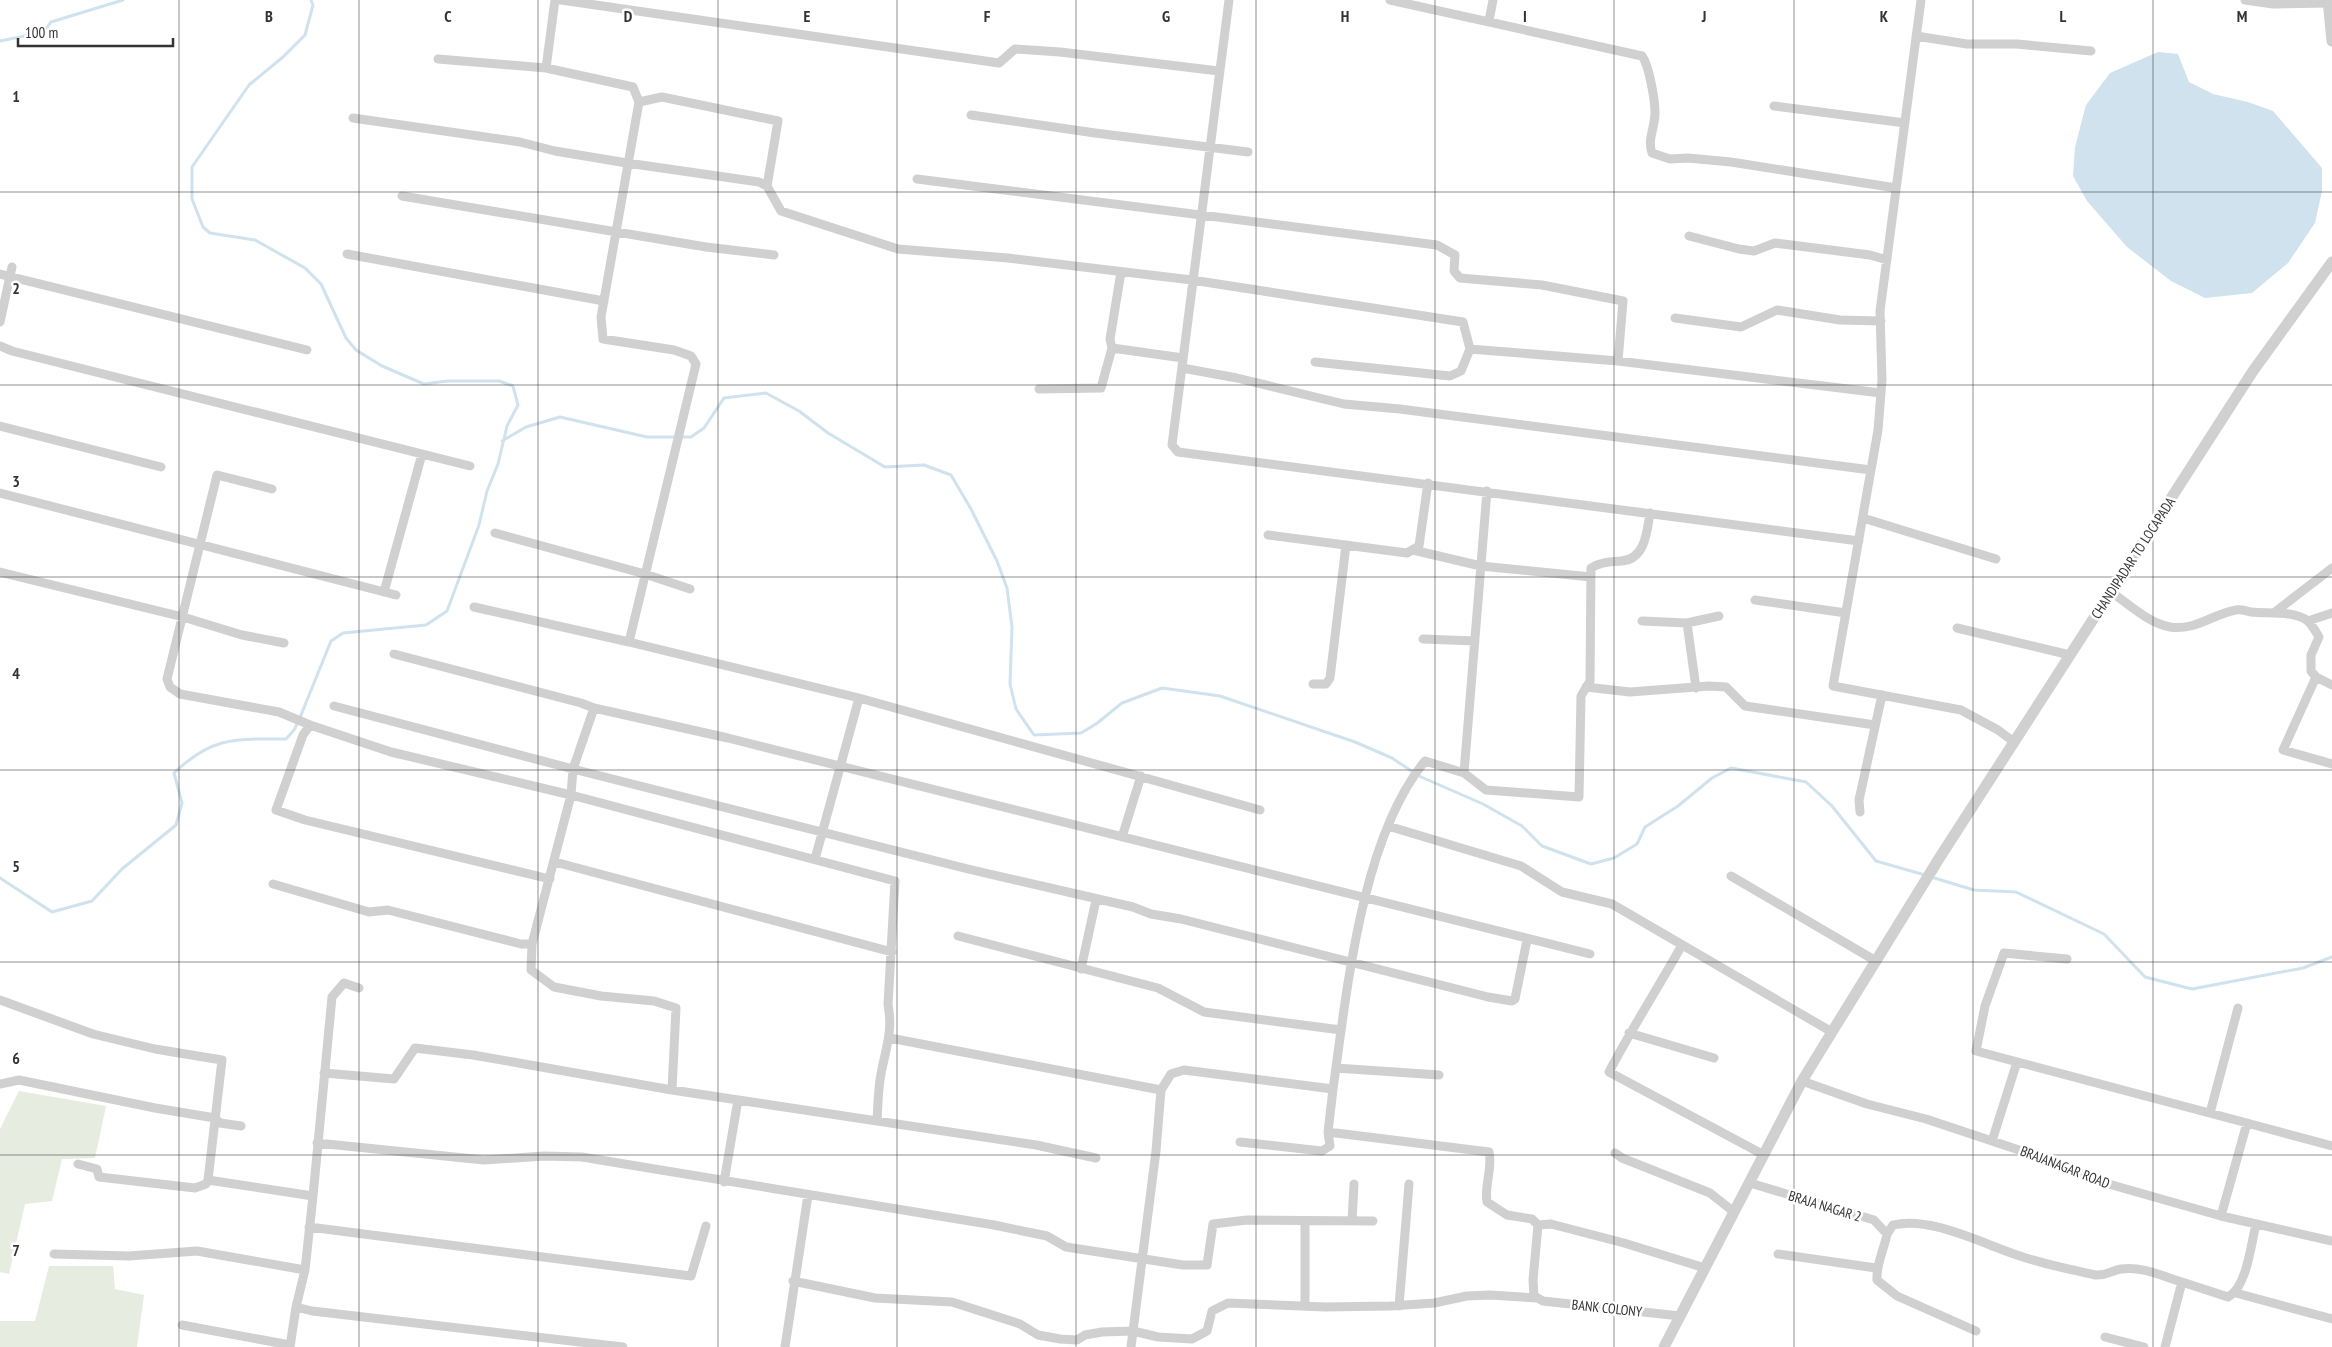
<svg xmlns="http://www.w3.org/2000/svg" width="2332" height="1347" font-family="'PT Sans Narrow',sans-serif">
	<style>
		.green { fill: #e6ecdf }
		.water { fill: #cfe2ee }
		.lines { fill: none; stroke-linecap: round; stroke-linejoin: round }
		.stream { stroke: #cfe2ee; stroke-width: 3 }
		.minor { stroke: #d0d0d0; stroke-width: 9 }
		.tertiary { stroke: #d0d0d0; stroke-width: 11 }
		.grid { fill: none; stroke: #333; stroke-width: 1; stroke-opacity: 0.55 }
		.labels { text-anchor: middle; stroke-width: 5; stroke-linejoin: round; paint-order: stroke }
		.street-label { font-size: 14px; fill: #333; stroke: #fff }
		.grid-label { font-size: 16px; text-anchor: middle; font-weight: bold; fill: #333; stroke: #fff; stroke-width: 5; stroke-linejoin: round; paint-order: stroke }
	</style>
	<rect width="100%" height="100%" fill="#fff"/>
	<path class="green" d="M19,1091L106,1106L95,1158L62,1159L52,1201L25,1204L9,1274L0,1272V1129Z
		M49,1266H113L115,1289L144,1295L137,1347H0V1321H35Z"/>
	<path class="water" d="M2158,52L2178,54L2189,82L2213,94L2248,102L2273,111L2322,168V191L2315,223L2288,263L2252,293L2205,298L2171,281L2127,247L2087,201L2073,176L2075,147L2086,105L2110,73Z"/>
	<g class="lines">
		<path class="stream" d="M0,41L44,32L51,22L123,0
			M502,441L526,427L560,417L647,437H691L704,428L724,398L766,393L799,411L828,433L885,467L924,465L951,475L971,509L997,561L1007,588L1012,627L1010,684L1016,709L1034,735L1081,733L1096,724L1122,703L1162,688L1220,696L1355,742L1392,758L1419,776L1483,804L1522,826L1542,846L1591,864L1614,858L1637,844L1645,827L1678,806L1712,778L1731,768L1806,782L1832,806L1876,861L1925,875
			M1931,877L1974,890L2016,892L2104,934L2145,977L2192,989L2303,968L2332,957
			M0,878L52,912L92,901L122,869L176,825L182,803L174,773C213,736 235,739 286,739L294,730L299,720L331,641L343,633L426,625L447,611L479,525L487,491L498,464L507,426L518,405L513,386L499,381H447L424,384L382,366L356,350L346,338L321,284L305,268L255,240L210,233L203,227L192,199V167L249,85L283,57L305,35L313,5L311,0"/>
		<path class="minor" d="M555,0L546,68L633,87L639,102L601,317L603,339L674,350L691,356L696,364L629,642L859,698L815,859
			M561,0L999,63L1015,49L1060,52L1219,71
			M1229,0L1172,445L1178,452L1859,541
			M1390,0L1642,56C1649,65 1655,100 1655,113C1655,127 1647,140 1652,153L1670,159L1688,158L1731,162L1896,188
			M1921,0L1880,311L1882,380L1878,430L1833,686L1961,710L1998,730L2014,742
			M2245,0L2273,4L2329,3
			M1489,21L1493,0
			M1916,36L1967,44H2017L2091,51
			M438,59L546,68
			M639,102L662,97L778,121L767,186L781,211L898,249L1008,258L1192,280L1463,322L1470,349L1461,371L1450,376L1315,362
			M1774,106L1905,123
			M971,115L1095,133L1248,152
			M353,118L520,142L555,151L627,163L759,182L767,186
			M917,179L1437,245L1455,255L1454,271L1460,278L1542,285L1623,301L1618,361
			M402,196L706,247L774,255
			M1689,236L1739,249L1754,251L1775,243L1870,255L1887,260
			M347,254L604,301
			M0,274L307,350
			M1675,318L1741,327L1777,310L1840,320L1881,321
			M0,322L12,267
			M0,346L12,351L470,466
			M1112,348L1183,358
			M1470,349L1618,361L1881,393
			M1182,368L1237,378L1344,404L1400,409L1871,470
			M1039,389L1101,388L1112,348L1110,339L1121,272
			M0,426L161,467
			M272,489L217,475L167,679L170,687L180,694L279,712L310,725L391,752L571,795L895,881L888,1004C893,1032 886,1047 881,1074C878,1089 878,1105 877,1121
			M0,493L396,595
			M1863,518L1996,559
			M495,533L645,574L690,589
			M1268,535L1407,553L1419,546L1428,483
			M1413,550L1481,566L1591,577
			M0,572L183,617L242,635L284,643
			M384,592L422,454
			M2111,592C2129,604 2148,623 2170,627C2195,631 2213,614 2236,610C2241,609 2246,611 2251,612C2268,614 2293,610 2308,621C2312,625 2316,632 2319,637L2311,655V671L2316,677L2332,685
			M1755,600L1846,613
			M474,607L629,642
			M2275,612L2332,568
			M1642,621L1687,623L1719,616
			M2308,621L2332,613
			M1687,623L1696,688
			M1957,628L2070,655
			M1423,639L1475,641
			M394,654L581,703L594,708
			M2316,677L2283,750L2332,764
			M1313,684H1326L1330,678L1346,545
			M1586,687L1630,692L1709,686L1726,687L1745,706L1875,725
			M859,698L1260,810
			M334,706L573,769L968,869L1133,907L1151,914L1181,919L1488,997L1512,1001L1515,999L1527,940
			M310,725L303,735L276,810L305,820L550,879
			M1464,773L1487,491
			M1860,812L1859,800L1882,695
			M1388,826L1521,866L1562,892L1612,904L1832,1032
			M1122,837L1141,776
			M555,862L892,952
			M1731,876L1876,961
			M273,884L369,912L388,910L521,944H532
			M958,936L1158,988L1204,1012L1341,1030
			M1682,945C1658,988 1632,1028 1609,1072L1764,1155
			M2067,959L2004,953L1985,1006L1976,1051L2247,1123
			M1081,969L1096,900
			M0,1000L93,1034L155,1049L222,1060L208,1180L313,1196L305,1270L296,1307L290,1347
			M1629,1033L1714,1058
			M890,1038L1161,1090L1156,1151L1133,1331L1158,1337L1192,1339L1207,1331L1212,1311L1228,1303L1325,1307L1390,1306L1434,1303L1467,1296L1490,1295L1537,1298
			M1336,1068L1439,1075
			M324,1073L394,1079L415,1048L473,1055L672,1090L1036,1145L1096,1158
			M1802,1081L1867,1104L1926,1119L2046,1159L2105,1183L2221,1216L2332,1241
			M0,1084L19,1080L155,1108L215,1118L220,1123L241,1126
			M1333,1089C1347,991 1361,839 1425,761L1464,773L1486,790L1579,797L1581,696L1590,681L1591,568C1601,562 1609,562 1621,561C1645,560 1647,532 1650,513
			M672,1090L676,1008L654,1001L601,996L554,987L531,970L532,944L571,795L573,769L594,708L728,738L1590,954
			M1161,1090L1171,1074L1184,1070L1333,1089L1328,1132L1489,1152C1493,1168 1484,1185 1487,1202L1507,1215L1532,1219L1538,1225L1533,1280L1534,1296L1543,1301L1680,1316
			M2210,1113L2238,1008
			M1992,1141L2017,1062
			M1240,1142L1322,1151L1330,1146L1328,1132
			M317,1143L484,1160L544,1156L582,1157L994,1225L1047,1236L1066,1247L1183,1265H1207L1213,1224L1247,1220L1373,1221
			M1615,1153L1622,1158L1710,1193L1734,1212
			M78,1164L97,1169L99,1177L195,1188L206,1184L208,1180
			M724,1182L738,1100
			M1750,1183L1874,1220L1887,1234C1884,1250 1876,1264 1877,1280L1897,1296L1976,1331
			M313,1196L332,997L344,983L359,988
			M2221,1216L2247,1123L2332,1146
			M1352,1221L1354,1184
			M1538,1225L1551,1224L1624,1243L1705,1268
			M309,1227L691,1276L706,1226
			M1887,1234L1893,1225C1930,1216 1981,1243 2017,1255C2042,1264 2069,1269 2095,1275C2107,1276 2110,1271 2121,1269C2142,1266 2162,1276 2182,1282
			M54,1254L129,1256L197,1251L305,1270
			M1778,1254L1876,1268
			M793,1281L875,1298L952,1302L1020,1324L1038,1335L1060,1339L1077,1340L1085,1335L1102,1332L1133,1331L1131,1347
			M2236,1293L2332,1319
			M1305,1306V1221
			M1399,1306L1409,1184
			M296,1307L312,1311L623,1347
			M182,1325L290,1345
			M2105,1337L2144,1347
			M785,1347L808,1195
			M2165,1347L2182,1282L2228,1297C2247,1287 2251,1244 2256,1224"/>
		<path class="tertiary" d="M2328,0L2332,41
			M1664,1347L1802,1081L1832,1032L1940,857L2253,371L2332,262"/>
	</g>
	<path class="grid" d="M179,0V1347M359,0V1347M538,0V1347M718,0V1347M897,0V1347M1076,0V1347M1256,0V1347M1435,0V1347M1614,0V1347M1794,0V1347M1973,0V1347M2153,0V1347M0,192H2332M0,385H2332M0,577H2332M0,770H2332M0,962H2332M0,1155H2332"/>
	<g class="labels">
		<g class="street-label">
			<text transform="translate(2133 558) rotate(-57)" y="5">CHANDIPADAR TO LOCAPADA</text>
			<text transform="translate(2065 1167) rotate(21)" y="5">BRAJANAGAR ROAD</text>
			<text transform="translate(1825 1206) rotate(17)" y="5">BRAJA NAGAR 2</text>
			<text transform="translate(1607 1308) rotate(6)" y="5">BANK COLONY</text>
		</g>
	</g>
	<g class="grid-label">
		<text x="269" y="22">B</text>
		<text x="448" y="22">C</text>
		<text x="628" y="22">D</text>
		<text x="807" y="22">E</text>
		<text x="987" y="22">F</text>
		<text x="1166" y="22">G</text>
		<text x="1345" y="22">H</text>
		<text x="1525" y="22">I</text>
		<text x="1704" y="22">J</text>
		<text x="1884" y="22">K</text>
		<text x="2063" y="22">L</text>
		<text x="2242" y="22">M</text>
		<text x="16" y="102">1</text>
		<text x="16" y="294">2</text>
		<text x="16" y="487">3</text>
		<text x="16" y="679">4</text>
		<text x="16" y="872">5</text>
		<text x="16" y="1064">6</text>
		<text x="16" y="1256">7</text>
	</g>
	<path d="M18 38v8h155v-8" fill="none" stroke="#333333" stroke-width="2.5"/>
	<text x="25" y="38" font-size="15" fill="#333333" stroke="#ffffff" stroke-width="4" paint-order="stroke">100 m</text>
</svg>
